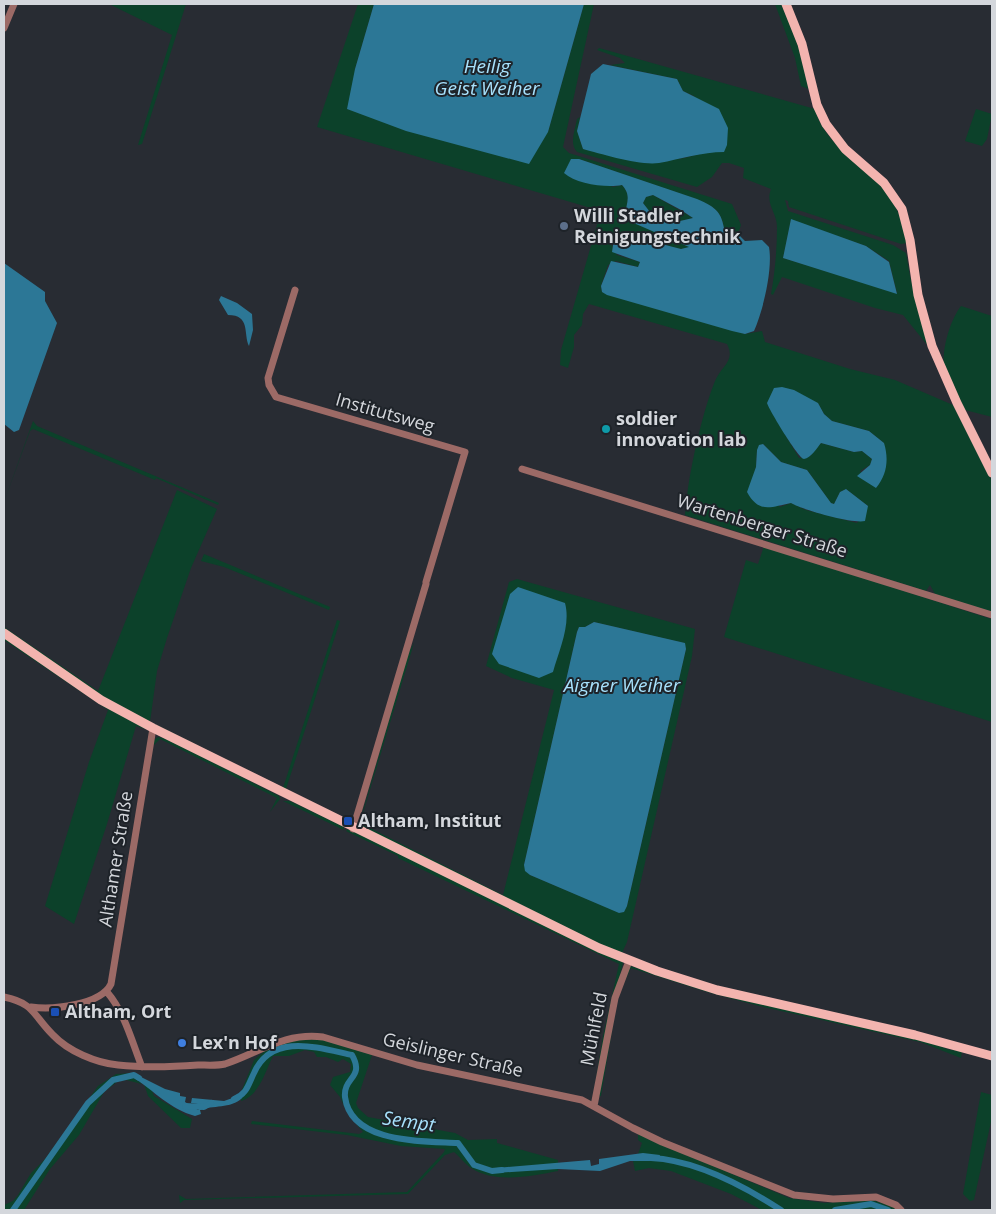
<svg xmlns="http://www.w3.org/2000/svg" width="996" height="1214" font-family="'Open Sans',sans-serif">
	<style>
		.green { fill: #0c412a; fill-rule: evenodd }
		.water { fill: #2c7796; fill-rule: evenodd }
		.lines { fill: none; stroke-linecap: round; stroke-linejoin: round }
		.canal { stroke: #2c7796; stroke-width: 6 }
		.minor { stroke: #9c6a66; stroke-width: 7 }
		.major { stroke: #f3b4af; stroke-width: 9 }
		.service-dot { fill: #5c6f8a; stroke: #1e2329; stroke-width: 2 }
		.culture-dot { fill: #0f9aa8; stroke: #1e2329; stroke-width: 2 }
		.transit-dot { fill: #1a4fb4; stroke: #1e2329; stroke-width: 2 }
		.shop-dot { fill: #3f7fe0; stroke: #1e2329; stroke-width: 2 }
		.labels { text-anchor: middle; stroke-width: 4; stroke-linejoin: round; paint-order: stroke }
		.poi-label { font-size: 18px; font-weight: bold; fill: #d4d7dc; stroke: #1e2329; text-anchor: start }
		.street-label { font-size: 18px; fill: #d4d7dc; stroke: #1e2329 }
		.water-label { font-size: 19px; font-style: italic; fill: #a7e1fc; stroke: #1e2329 }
	</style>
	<rect width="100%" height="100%" fill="#282c33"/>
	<path class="green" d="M109,4H186L142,144L138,145L172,35Z
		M358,4H374L355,69L548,132L584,4H594L563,147L569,153L732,204L741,225L738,234H732L724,228C721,210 713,206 696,199L579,159H571L613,187L622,185C629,193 629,198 626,208L690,247L681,249L615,232L612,246L617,255L640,262L638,267L616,261L608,265L601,286L602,292L745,334L762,331L765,342L850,369L895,380L953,405L992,481V612L935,594L930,585L926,591L685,515C688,476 701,416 715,381C721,366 736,361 727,344L589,304L583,314L582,325L574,335V347L568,368L560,365L561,350L601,211L317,127ZM818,403L824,414L832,421L869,431L884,443L876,488L860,471L870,465L872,459L862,451L854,452L821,443L810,456L799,458C791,444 782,430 774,415ZM763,444L781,462L807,470L831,503L834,504L840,492L846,489L868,506L857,523L806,510L791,503L780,507L754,474L756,467L757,450Z
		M775,4H781C793,30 805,60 808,89L801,86L795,58Z
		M599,48L815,109C825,147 863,161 885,189C898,206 902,223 907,243L901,244L789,207L788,201L785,200L788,211L893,245L906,253L910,276L928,346L903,315L875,308L782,277L773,295L771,294C775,272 777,249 777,227C777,213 765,204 771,189L743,178L744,168L729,163H722L712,177L697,187L577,152C569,144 575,130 577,119L580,117L577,131L583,149L647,163L684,158L707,152H723L694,96L683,91L677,79L610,65L625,63L620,58L597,50ZM791,220L866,246L889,261L897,293L783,258Z
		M976,109L992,114L987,139L982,146L965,141Z
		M653,195L693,218L680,221L663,214L650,212L643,203L646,197Z
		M961,306L992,316V417L965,410C959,398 949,385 945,372C940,353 950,320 961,306Z
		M33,421L37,426L219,503L218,505L156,478L155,480L33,429L30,431L4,502Z
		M177,490L217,509L191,568L167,638L157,671L150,722L112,703L4,629V627L98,691Z
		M764,546L991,619L992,722L724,637L746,560L758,564Z
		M204,554L330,607L329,610L224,567L201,561Z
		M517,579L695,629L692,656L627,942L622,953L620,954L359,825L408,654L414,643L360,823L503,895L554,690L512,678L486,666L509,582ZM594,622L684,643L686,649L627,906L620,913L530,875L524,865L577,632L579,627H585Z
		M337,620L340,621L286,789L351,821C337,823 192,745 168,733L157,725L283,788Z
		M4,637L148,730L136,726L107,824L74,924L45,906L89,762L108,710L4,640Z
		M158,737L167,739L279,796L280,799L270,812L277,798L160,739L154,745V740Z
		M283,801H290L344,827L343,830L346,831L348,829L623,962L594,1090L603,1036L619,964L398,858V856Z
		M630,966L726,996L917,1038L950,1050L962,1051L961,1058L920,1042L759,1006L707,992L631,968L618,996L601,1096H598L614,1006Z
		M298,1039H320L372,1055L356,1103L358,1108L368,1117L455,1133L468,1140L497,1139V1143L558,1160V1171C532,1176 495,1184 471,1168C465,1164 460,1157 454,1152L445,1155L408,1194L184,1200L180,1203L179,1195L186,1199L407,1192L444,1152L445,1149L401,1146L347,1135L251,1124L252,1121L359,1134L363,1132L348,1114L340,1097L330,1085L333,1077L350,1072L351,1064L343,1059L338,1062L326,1057H317L314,1052L305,1050L289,1056H273C265,1072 259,1096 241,1101V1092L254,1060L268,1048Z
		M133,1073V1077L142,1084L126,1080L118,1081L104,1092L79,1135L50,1169L24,1210H4V1205L13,1201L18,1195L31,1173L45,1159L98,1086L116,1074Z
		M144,1084L151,1088L154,1096L192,1119L190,1128H181L148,1096Z
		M981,1092L992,1095V1117L974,1200L970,1201L963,1194Z
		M638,1134L789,1198L824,1203L872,1200L893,1206L897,1210H762L731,1194L671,1171L649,1168L635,1171L633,1161H652L643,1153L638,1154L642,1143L638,1140Z"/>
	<path class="water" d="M374,4H584L548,132L529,164L406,131L347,109L355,69Z
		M603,64L677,79L683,91L719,109L728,128L727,145L724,152C702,152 681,159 659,163C640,166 602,154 583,149L577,131L591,74Z
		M571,159H579L697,199C713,206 721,210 724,228L732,234H738L745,241L762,240L769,247C773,269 763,311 754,331L745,334L732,331L607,295L602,292L601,286L611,261L638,267L640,262L612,252L615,232L681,249L689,247L629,221L625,216C626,203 632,196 622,185C606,188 576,184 564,173ZM653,195L681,210L693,218L680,221L663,214L650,212L643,203L646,197Z
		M791,219L866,246L889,262L897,294L783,258Z
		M4,263L45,292V301L57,323L19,430L14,432L4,424Z
		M221,296L237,303L252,314L253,330L249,346C243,334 251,315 228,315L219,300Z
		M782,387L794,390L818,403L824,414L832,421L869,431L884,443C889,459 887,475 876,488L857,476L870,465L872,459L862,451L854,452L821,443C817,448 811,458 804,459C799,459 769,410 767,403L774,388Z
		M763,444L781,462L807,470L831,503L834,504L840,492L846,489L868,506L865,521C852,524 803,510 791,503C771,507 759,514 747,492L756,467L757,450L759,445Z
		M518,587L565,603C571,625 559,650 553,672L539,678L499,664L492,654L510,594Z
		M594,622L685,643L686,649L627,906L624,912L619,913L530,875L525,871L524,865L577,632L579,627H585Z
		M133,1073L165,1089L180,1093V1096L186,1097L185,1102L198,1110L205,1105L191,1103L192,1098L224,1101L241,1095L242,1098C231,1109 212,1105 200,1110L201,1114L195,1116C170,1109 154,1091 133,1077Z
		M643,1153L660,1155L658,1161H630L600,1171L558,1169L495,1173L496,1168L590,1160L591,1166L599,1164V1159Z"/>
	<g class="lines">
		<path class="canal" d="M234,1099C247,1094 248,1085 254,1073C272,1032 319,1048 352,1055C365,1078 343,1077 345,1097C351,1144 423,1141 458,1143L474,1165L492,1171L502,1170
			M185,1106L204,1107L211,1103
			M651,1158C696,1160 744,1186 781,1210
			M13,1210L88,1103L113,1080L134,1075L139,1078
			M835,1210L871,1204L888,1210"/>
		<path class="minor" d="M4,28L14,4
			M295,290L268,378L269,385L276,397L465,452L426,582
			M522,469L992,615
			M353,829L426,584
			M107,992C125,1013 132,1042 142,1067
			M4,997C34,1003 33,1015 53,1035C68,1051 96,1063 118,1065C145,1068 171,1067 198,1065C206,1065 217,1066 225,1064C258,1053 285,1032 323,1037L417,1065L582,1100L633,1128L662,1142L794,1195L833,1199L876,1197L896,1205L901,1210
			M31,1007C53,1010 101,1005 111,984L153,728
			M594,1106L615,998L629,961"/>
		<path class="major" d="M786,4L802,44L817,105L826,124L845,149L884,183L902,209L910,240L918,295L932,346L957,403L992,473
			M4,633L101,700L153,728L599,948L657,971L717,990L915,1035L992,1056"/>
	</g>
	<circle class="service-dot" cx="564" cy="226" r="5"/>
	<circle class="culture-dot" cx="606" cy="429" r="5"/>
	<g class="transit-dot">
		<rect x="343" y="816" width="10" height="10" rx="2.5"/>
		<rect x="50" y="1007" width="10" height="10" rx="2.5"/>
	</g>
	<circle class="shop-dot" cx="182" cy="1043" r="5"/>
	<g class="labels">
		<g class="poi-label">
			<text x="574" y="222">Willi Stadler<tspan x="574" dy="21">Reinigungstechnik</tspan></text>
			<text x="616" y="425">soldier<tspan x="616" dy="21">innovation lab</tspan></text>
			<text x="358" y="827">Altham, Institut</text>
			<text x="65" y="1018">Altham, Ort</text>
			<text x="192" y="1049">Lex'n Hof</text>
		</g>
		<g class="street-label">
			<text transform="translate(385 413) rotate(16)" y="6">Institutsweg</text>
			<text transform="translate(762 526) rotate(17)" y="6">Wartenberger Straße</text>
			<text transform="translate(116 859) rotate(-81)" y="6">Althamer Straße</text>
			<text transform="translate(594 1029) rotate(-79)" y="6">Mühlfeld</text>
			<text transform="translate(453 1055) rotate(13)" y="6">Geislinger Straße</text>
		</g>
		<g class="water-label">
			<text x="487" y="73">Heilig<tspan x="487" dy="22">Geist Weiher</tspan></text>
			<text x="622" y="692">Aigner Weiher</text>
			<text transform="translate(409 1121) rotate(8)" y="7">Sempt</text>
		</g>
	</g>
	<rect width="996" height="1214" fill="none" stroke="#d4d7dc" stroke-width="10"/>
</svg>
